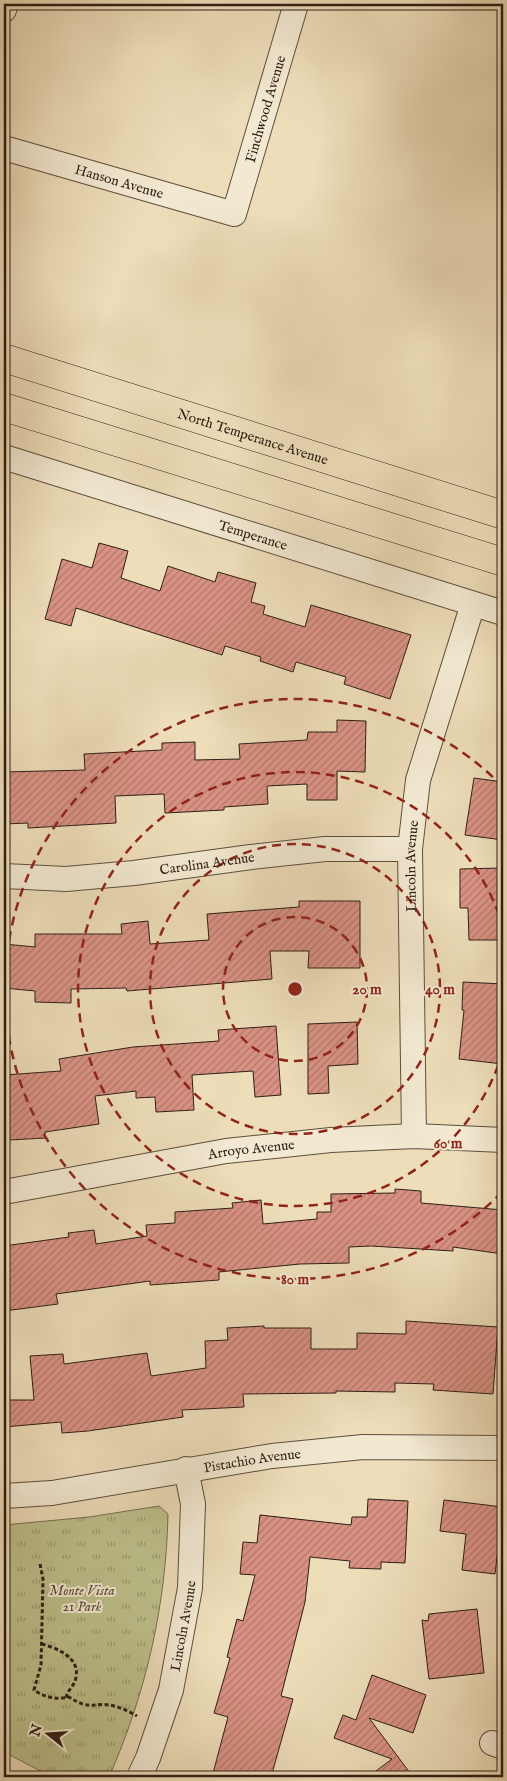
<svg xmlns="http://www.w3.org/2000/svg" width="507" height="1781" font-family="'IM FELL English',serif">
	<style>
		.park { fill: url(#park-tufts); stroke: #766f50 }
		.building { fill: url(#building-hatch); stroke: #2e1e14 }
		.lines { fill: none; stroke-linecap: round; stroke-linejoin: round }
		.street-casing { stroke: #5e4e3d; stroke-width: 26 }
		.primary-casing { stroke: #2e1e14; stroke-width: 29 }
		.path { stroke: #2e1e14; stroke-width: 3; stroke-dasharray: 4 2.5; stroke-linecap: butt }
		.street { stroke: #f3e9d2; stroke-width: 24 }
		.primary { stroke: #edddb9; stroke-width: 28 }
		.ring { fill: none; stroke: #8f2418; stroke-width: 2.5; stroke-dasharray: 9 6 }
		.labels { text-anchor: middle; stroke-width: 4; stroke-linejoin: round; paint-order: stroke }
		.street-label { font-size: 14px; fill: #2e1e14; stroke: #f3e9d2 }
		.park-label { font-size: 14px; font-style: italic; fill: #594f38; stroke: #f3e9d2 }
		.centre { fill: #8f2418; stroke: #f3e9d2; stroke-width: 2.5 }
		.ring-label { font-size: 15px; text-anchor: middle; font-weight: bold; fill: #8f2418; stroke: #f3e9d2; stroke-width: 4; stroke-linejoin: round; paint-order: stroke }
	</style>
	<defs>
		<pattern id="park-tufts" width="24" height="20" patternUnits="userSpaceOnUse" patternTransform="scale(1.25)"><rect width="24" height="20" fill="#bdc08c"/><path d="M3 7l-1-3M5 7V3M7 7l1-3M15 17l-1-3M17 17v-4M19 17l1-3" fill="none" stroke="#9a9b71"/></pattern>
		<pattern id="building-hatch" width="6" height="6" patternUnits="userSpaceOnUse" patternTransform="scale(1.25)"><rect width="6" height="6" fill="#da9284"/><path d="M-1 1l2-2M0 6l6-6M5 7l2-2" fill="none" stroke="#b1776b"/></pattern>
	</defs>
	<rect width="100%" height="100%" fill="#edddb9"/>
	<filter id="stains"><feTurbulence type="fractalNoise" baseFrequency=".004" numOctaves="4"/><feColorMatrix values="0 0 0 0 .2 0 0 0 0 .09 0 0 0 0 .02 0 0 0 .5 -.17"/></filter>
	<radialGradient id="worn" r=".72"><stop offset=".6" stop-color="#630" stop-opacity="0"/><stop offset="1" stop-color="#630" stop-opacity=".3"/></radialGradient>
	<path class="park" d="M159,1506L168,1514C166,1606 146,1693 109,1777H52L4,1752V1525L89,1517Z"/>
	<path class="building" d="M99,543L128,551L121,578L160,591L168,566L215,582L218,572L256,583L251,602L265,606L263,614L305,627L311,605L411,635L390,699L344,684L346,677L296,662L293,672L260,661L261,657L225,646L222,655L76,608L71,626L45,619L62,559L92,568Z
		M337,720L366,721L365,772L337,771V800H307V784L267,786L268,804L224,807V810L165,813L164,794L115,796L116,823L28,828V823L4,824V772L85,770L84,754L162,750V743L195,742V760L240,759L239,744L307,740L308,732H337Z
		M474,778L503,782V840L465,835Z
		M503,868V940H469L468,908H460V869Z
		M299,901H360V968H308L309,951H270L272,979L127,991L126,988L71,989V1003L35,1002V991L4,988V944L35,947V934H122L121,924L148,921L150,944L209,940L207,914L299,907Z
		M463,982L503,984V1064L459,1059L464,1010H462Z
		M357,1022L358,1064L328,1066L329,1093L308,1094V1024Z
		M276,1026L281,1095L255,1097L253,1071L192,1075L194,1110L156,1112L155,1097L136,1098V1091L95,1096L99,1124L45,1132V1138L9,1140V1125H4V1075L61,1071L59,1059L133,1047L219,1041L218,1030Z
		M395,1189L421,1191V1203L503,1210V1254L453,1247V1251L371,1246L349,1247V1263L300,1264L219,1272V1280L150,1285V1281L56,1294L58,1304L4,1311V1246L69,1237L68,1233L94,1230L96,1244L147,1236L146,1225L175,1223V1212L233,1208L232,1203L261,1200L263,1224L317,1219V1212H331V1194L395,1193Z
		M406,1321L498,1327L493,1394L433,1390L434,1384L395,1383V1392L336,1391V1393L243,1394L244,1407L182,1410L183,1417L88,1431L62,1433L61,1422L4,1427V1400H34L30,1356L63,1354L64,1364L147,1353L151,1376L206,1368L205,1341L228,1340L227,1328L264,1326V1328H311V1349H357V1333L406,1334Z
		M368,1499L408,1501L405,1563L381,1562V1569L349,1568L350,1561L310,1557L305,1602L281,1696L293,1699L271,1777H212L228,1717L214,1713L230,1658L227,1657L237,1619L243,1621L255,1575L240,1574L243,1542L257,1543L260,1515L351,1525L352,1517H367Z
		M444,1500L503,1507L495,1574L462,1570L466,1534L440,1531Z
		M477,1609L484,1673L429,1679L422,1620L428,1621L429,1614Z
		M372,1675L426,1695L413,1733L369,1718L413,1777H368L392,1759L334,1738L343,1715L356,1720Z"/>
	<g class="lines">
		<defs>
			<g id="street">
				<path d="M4,10L6,4"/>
				<path id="s1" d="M4,148L234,214L296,4"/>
				<path id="s2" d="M4,457L503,613"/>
				<path id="s3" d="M4,876L66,879L134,873L251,857L325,849H410"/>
				<path id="s4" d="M414,1136L410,849L418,780L473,604"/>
				<path id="s5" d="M4,1192L226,1151L331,1140L414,1136L503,1140"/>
				<path id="s6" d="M4,1496L52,1493L272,1456L363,1447L503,1448"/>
				<path d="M492,1743L503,1747"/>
				<path id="s7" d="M139,1777L148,1758L171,1690L190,1588L193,1504L186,1469"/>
			</g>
			<g id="primary">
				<path id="s8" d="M4,358L503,515"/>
				<path d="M4,407L503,562"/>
			</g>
		</defs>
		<use href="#street" class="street-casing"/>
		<use href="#primary" class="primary-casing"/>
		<path class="path" d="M40,1564L43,1579L41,1665L34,1690C44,1697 56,1700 69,1697C92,1712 95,1701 114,1706C122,1708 130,1712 137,1716
			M42,1644C56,1648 80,1657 76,1677C75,1686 67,1690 66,1698"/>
		<use href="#street" class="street"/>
		<use href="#primary" class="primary"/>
	</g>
	<g class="ring">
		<circle cx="295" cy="989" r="72"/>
		<circle cx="295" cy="989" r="145"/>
		<path d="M503 1051A217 217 0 1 1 503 927"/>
		<path d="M502 1192A290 290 0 1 1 502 786"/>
	</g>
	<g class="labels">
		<g class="street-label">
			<text dy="5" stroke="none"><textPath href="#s1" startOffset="349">Finchwood Avenue</textPath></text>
			<text dy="5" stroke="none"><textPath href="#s1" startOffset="120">Hanson Avenue</textPath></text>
			<text dy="5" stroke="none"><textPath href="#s8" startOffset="261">North Temperance Avenue</textPath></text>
			<text dy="5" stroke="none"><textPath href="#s2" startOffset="261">Temperance</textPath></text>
			<text dy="5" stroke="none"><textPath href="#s3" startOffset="204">Carolina Avenue</textPath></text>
			<text dy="5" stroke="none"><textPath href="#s4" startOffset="270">Lincoln Avenue</textPath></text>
			<text dy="5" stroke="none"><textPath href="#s5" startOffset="251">Arroyo Avenue</textPath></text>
			<text dy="5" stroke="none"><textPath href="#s6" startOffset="251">Pistachio Avenue</textPath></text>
			<text dy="5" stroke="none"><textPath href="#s7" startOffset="158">Lincoln Avenue</textPath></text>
		</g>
		<g class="park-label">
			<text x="82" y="1595">Monte Vista<tspan x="82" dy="16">21 Park</tspan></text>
		</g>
	</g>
	<circle cx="295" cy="989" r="8" class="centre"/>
	<g class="ring-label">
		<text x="367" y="994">20 m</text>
		<text x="440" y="994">40 m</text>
		<text x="448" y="1148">60 m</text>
		<text x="295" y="1284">80 m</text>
	</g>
	<rect width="507" height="1781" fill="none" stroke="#edddb9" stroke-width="20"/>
	<rect x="5" y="5" width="497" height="1771" fill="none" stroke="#2e1e14" stroke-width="2.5"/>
	<rect x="10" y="10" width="487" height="1761" fill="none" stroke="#2e1e14"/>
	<g transform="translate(48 1734) rotate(287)" stroke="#f3e9d2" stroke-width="4" paint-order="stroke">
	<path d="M0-4L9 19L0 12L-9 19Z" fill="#2e1e14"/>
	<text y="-8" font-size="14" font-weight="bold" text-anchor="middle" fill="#2e1e14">N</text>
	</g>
	<rect width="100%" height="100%" filter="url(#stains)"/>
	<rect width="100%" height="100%" fill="url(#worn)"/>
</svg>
